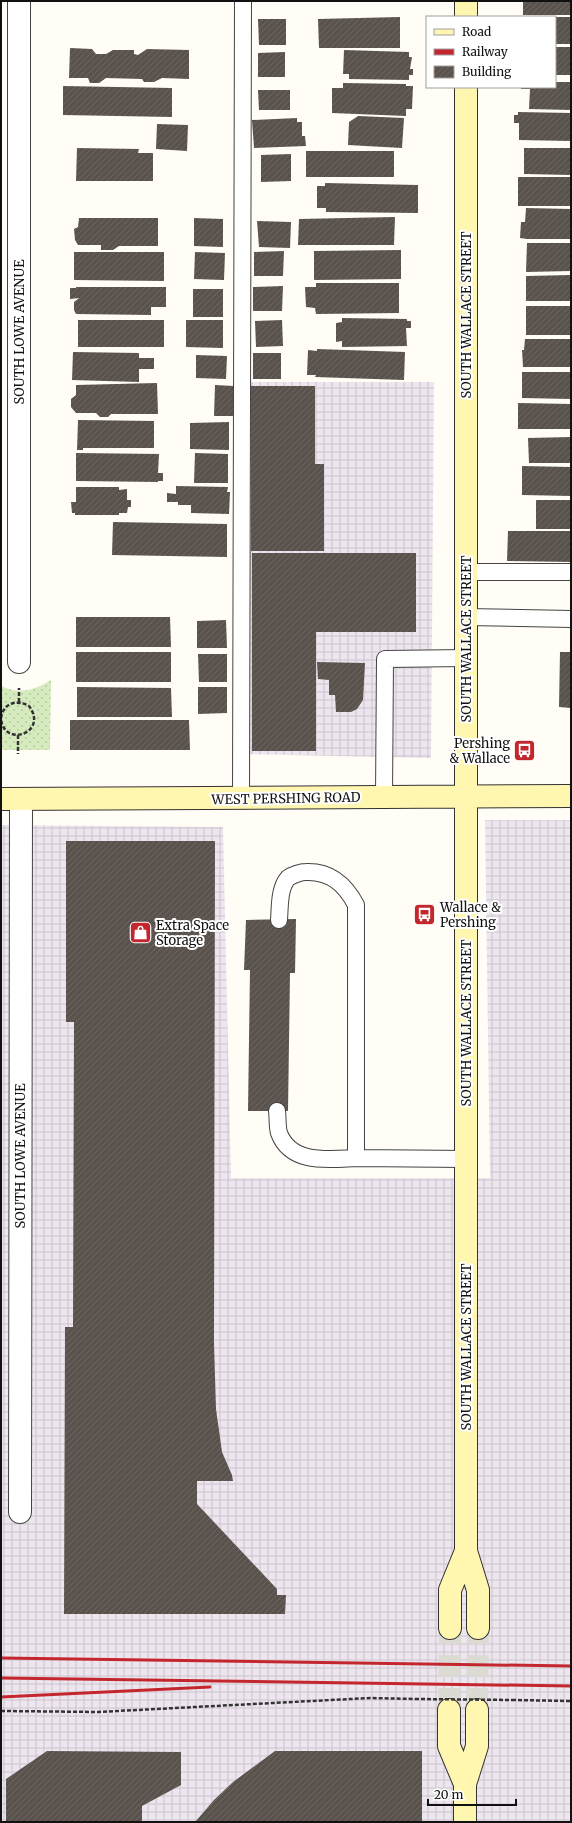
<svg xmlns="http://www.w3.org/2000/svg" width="572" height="1823" font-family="Merriweather,serif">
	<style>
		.industrial { fill: url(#industrial-grid) }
		.grass { fill: url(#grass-dots) }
		.building { fill: url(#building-hatch) }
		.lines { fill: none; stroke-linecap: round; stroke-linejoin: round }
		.secondary-tunnel { stroke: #dbdad3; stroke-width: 22; stroke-dasharray: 22 11; stroke-linecap: butt }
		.lane-casing { stroke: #444; stroke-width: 18 }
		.street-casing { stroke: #444; stroke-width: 24 }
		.secondary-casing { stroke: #333; stroke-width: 24 }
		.path { stroke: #333; stroke-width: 2.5; stroke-dasharray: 4 2; stroke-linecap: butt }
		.lane { stroke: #fff; stroke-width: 16 }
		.street { stroke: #fff; stroke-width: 22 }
		.secondary { stroke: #fff6b0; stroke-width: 22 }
		.rail { stroke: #c4262e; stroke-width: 3 }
		.path-bridge { stroke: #333; stroke-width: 2.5; stroke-dasharray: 4 2; stroke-linecap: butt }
		.labels { text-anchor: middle; stroke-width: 4; stroke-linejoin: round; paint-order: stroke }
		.street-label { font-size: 13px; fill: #111; stroke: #fff }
		.poi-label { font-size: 13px; fill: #111; stroke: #fff; text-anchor: start }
	</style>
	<defs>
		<pattern id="industrial-grid" width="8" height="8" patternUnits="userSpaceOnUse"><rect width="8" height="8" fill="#eee6ef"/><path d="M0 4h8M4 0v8" fill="none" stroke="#cbc4cc"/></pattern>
		<pattern id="grass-dots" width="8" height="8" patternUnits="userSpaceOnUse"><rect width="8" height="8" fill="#d5ebbd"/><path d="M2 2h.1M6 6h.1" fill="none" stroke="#b6c8a1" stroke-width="1.8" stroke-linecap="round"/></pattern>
		<pattern id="building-hatch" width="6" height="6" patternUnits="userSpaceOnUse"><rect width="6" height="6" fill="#5a524d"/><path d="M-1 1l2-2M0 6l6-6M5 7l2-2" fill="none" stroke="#6d6662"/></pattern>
	</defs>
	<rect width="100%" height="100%" fill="#fffdf5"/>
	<path class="industrial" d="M242,382H434L431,758L241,754Z
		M485,820H571V1822H1V825L223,827L231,1178H490Z"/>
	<path class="grass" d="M51,680L50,750H1V686C19,695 35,690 51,680Z"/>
	<path class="building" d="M523,1H571V15H523Z
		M400,17V48H319L318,19Z
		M555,17H571V44H555Z
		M258,19H286V45H259Z
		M555,47H571V75H555Z
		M70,48L92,49L96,54H106L113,50H134V54L138,55L147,49L189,50V79L162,78L154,82H144L142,79L106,78L99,83H90L88,78H69Z
		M344,50L409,52V57H412L410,69H413V75H409V80L349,79V74H343Z
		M285,52V77H258V53Z
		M555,82H571V110L529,109L530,89H521V87H555Z
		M343,83L406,84V86H413L412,109H406V116L332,113V88H343Z
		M63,86L172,88V117L63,115Z
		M258,90H290V110H259Z
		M518,112L571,113V141L519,140V123H514V115H518Z
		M358,116L404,118L402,148L348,145L349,122Z
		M297,118V122H302V136H305L306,146L254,148L252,120Z
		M157,124L188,125L187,151L156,149Z
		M77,148L139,149L138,153H153V181H76Z
		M524,148H571V175L524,174Z
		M306,151H394V177H306Z
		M291,154V181L261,182V155Z
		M518,177H571V206H518Z
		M325,183L418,185V213L326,212V208H317V186H325Z
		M526,208L571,209V239H527L520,238L521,222H525Z
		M395,217L394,245H298L299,219Z
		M79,218H158V246H119L113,250H101V245H78L75,240L74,229L78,227Z
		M194,218L223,219V247L194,246Z
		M257,221L291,222L290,248L259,247Z
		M527,243H571V271L526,272Z
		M401,250V279L314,280V251Z
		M284,251L283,276H254V252Z
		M74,252H164V281L74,280Z
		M195,252L225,253L224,280L194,279Z
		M571,275V301H526V276Z
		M316,283H399V313L316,314L315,308L306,307L305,287H316Z
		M283,286L282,311H253V287Z
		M76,287H166V307H151V315L76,314L74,310V302L79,298L70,299V288H76Z
		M193,289H223V317H193Z
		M526,306H571V335H526Z
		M342,318L407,319V321H411V328H406L407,346L342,347V341L336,342V323L342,322Z
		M78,320H164V347H78Z
		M186,320H223V348L186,347Z
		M282,320L283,346L256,347L255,321Z
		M525,339H571V367H523L522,350H524Z
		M317,349L405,352L404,380L315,377L316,375H307L308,350L317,351Z
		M73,352L139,353V358H154V369H139V382L72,380Z
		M253,353H281V379H253Z
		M196,355L227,356L226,379L196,378Z
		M522,372H571V399L522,398Z
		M157,383L158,414H111L108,417H100L96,413H76L71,407V399L76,395V385Z
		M215,385L234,386L235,416H214Z
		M251,386H315V464H324V551H251Z
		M518,403L571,404V429H518Z
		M78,420L154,421V448H83V450H77Z
		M229,422V450L190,449V423Z
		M571,437V463H529L528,438Z
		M76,453L159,454L158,473H163V481H158V482L76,481Z
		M195,453L228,454V483H194Z
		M522,466L571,467V496L522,495Z
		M176,486L228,487L227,492H230L229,514L191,513V505H178V502H167V493L176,494Z
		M76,487H119V490L127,489V500H131V507H128L127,513H119V515H75V513H72L71,502H76Z
		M536,500H571V529H536Z
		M113,522L227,524V557L112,555Z
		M508,531H571V562L507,561Z
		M252,553H416V632H316V751H252Z
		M76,617H170L171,647H76Z
		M226,620L227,648H197V621Z
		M76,652H171V682H76Z
		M560,652H571V708L559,707Z
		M198,654H227V682H199Z
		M317,662L365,663L363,700L357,709L351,712H336L335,695H329V680L318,679Z
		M77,687L171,688L172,717H77Z
		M198,687H227V713L198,714Z
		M70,720H189L190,750H70Z
		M66,841H215L214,1343L216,1409L222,1452L232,1475L233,1481H197V1504L277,1589V1595H286L285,1614H64L65,1327H73L74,1022H66Z
		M296,919L295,973H290L288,1111H248L250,970H244L246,920Z
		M47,1751L181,1752V1785L142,1806V1822H6V1779Z
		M275,1751H422V1822H195L214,1800L233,1782Z"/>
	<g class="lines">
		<path class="secondary-tunnel" d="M449,1710L450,1628
			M477,1710L478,1628"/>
		<defs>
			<path id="lane" d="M466,572H571
				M466,617L571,619
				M384,797L385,659L466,658
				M241,798L243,1
				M279,920C280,907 279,888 288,878C292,875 301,872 306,872C330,871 345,884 356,905V1158L466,1159
				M277,1111C278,1118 277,1126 279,1133C291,1165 329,1159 356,1158"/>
			<path id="street" d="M19,1V662
				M20,1512L21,800"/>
			<path id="secondary" d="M466,1V17
				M466,87V1551L478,1590V1628
				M1,799L571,796
				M450,1628V1590L466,1551
				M449,1710V1746L465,1784
				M465,1822V1784L477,1746V1710"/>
		</defs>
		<use href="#lane" class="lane-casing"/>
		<use href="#street" class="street-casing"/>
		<use href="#secondary" class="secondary-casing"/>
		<path class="path" d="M19,702V688
			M1,718C3,703 17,699 29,706C49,733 4,748 1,719
			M18,735V754
			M512,1700L571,1701
			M1,1711L98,1712L370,1698L415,1699"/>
		<use href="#lane" class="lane"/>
		<use href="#street" class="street"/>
		<use href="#secondary" class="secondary"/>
		<path class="rail" d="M1,1658L571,1666
			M1,1678L571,1686
			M1,1697L210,1687"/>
		<path class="path-bridge" d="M415,1699L512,1700"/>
	</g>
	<defs>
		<symbol id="bus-square" viewBox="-11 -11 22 22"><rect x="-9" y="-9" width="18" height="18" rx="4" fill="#c4262e" stroke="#fff"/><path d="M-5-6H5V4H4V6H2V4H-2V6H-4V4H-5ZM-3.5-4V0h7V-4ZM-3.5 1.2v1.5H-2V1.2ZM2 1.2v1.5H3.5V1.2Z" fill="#fff"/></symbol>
		<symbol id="shop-square" viewBox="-11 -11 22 22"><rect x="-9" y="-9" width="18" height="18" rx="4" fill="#c4262e" stroke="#fff"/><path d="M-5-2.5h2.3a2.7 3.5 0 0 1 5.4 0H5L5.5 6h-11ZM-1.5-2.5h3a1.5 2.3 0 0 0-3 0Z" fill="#fff"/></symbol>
	</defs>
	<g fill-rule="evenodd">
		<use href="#bus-square" x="512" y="738" width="25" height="25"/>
		<use href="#bus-square" x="412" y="902" width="25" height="25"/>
		<use href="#shop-square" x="128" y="920" width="25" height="25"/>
	</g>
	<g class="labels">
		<g class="street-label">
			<text transform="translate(466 315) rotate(-90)" y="5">SOUTH WALLACE STREET</text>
			<text transform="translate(19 332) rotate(-90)" y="5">SOUTH LOWE AVENUE</text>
			<text transform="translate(466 639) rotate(-90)" y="5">SOUTH WALLACE STREET</text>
			<text transform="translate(286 798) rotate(-1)" y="5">WEST PERSHING ROAD</text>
			<text transform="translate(466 1023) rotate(-90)" y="5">SOUTH WALLACE STREET</text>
			<text transform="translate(20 1156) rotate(-90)" y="5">SOUTH LOWE AVENUE</text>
			<text transform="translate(466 1347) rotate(-90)" y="5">SOUTH WALLACE STREET</text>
		</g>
		<g class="poi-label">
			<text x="510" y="748" text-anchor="end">Pershing<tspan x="510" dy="15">&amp; Wallace</tspan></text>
			<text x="440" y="912">Wallace &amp;<tspan x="440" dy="15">Pershing</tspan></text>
			<text x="156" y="930">Extra Space<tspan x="156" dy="15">Storage</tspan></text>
		</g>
	</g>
	<rect width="572" height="1823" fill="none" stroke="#111111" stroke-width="4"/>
	<rect x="426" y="16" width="130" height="72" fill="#ffffff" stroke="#a0a0a0"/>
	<rect x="434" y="29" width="20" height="6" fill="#fff6b0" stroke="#a0a0a0"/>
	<text x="462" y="36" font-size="12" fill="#111111">Road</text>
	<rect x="434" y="49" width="20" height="6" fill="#c4262e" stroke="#a0a0a0"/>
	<text x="462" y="56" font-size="12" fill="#111111">Railway</text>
	<rect x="434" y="66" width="20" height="12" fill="url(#building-hatch)" stroke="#a0a0a0"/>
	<text x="462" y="76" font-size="12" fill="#111111">Building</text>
	<path d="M428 1799v6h88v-6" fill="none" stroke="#111111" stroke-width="2"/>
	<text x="434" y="1799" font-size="12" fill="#111111" stroke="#ffffff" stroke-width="3" paint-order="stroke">20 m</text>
</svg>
